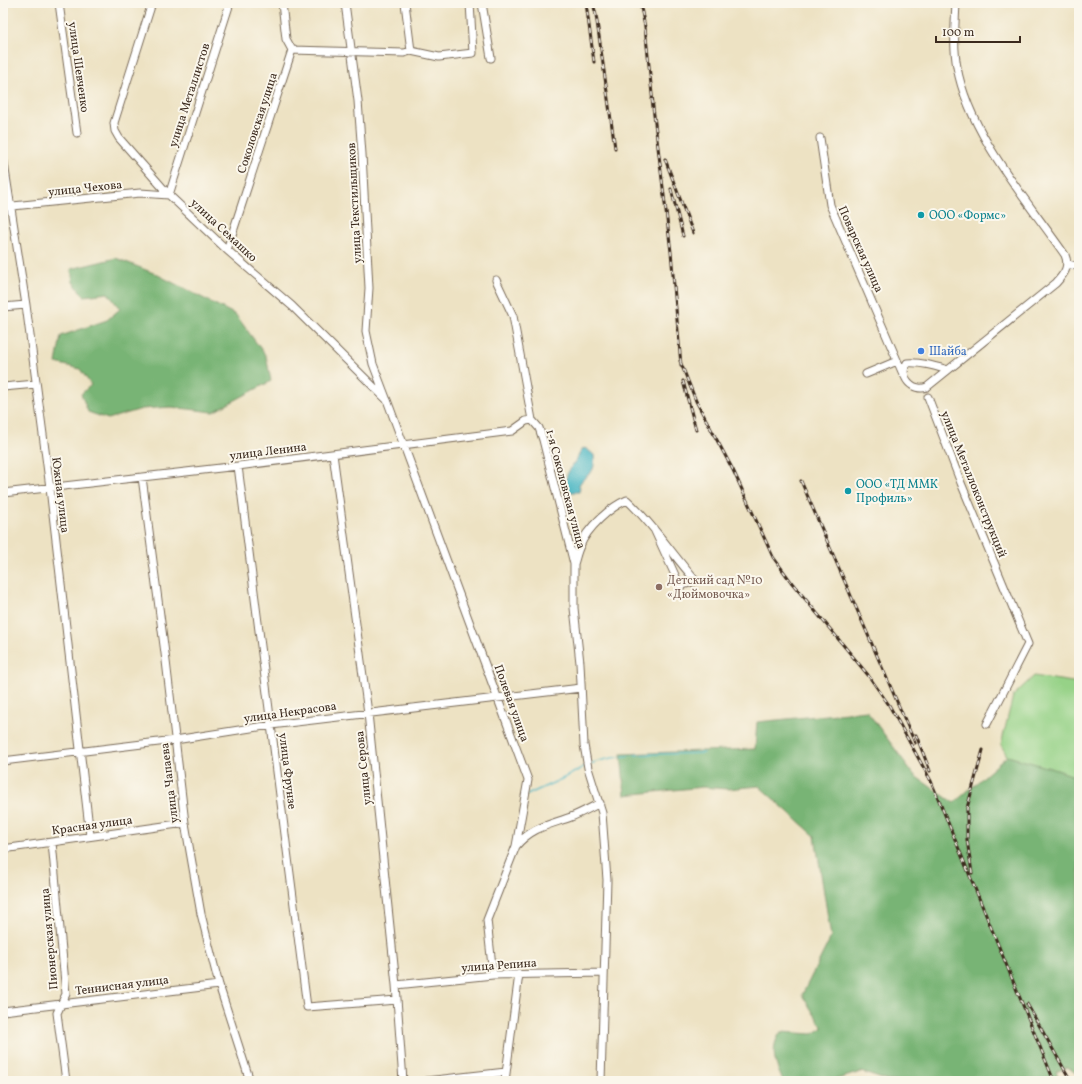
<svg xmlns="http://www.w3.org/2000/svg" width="1082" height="1084" font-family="Vollkorn,serif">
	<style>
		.green { fill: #96d287; stroke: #687e52 }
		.forest { fill: #78b474; stroke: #5a6f49 }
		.water { fill: #47b5c2; stroke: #417070 }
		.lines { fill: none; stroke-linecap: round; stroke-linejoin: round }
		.stream { stroke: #47b5c2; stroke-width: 1.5 }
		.minor-casing { stroke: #796a58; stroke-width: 9 }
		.minor { stroke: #fff; stroke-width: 7 }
		.rail-casing { stroke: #3b2a1e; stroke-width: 3 }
		.rail { stroke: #fbf7ec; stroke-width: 1.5; stroke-dasharray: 4.5; stroke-linecap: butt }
		.culture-dot { fill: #0f9aa8; stroke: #fbf7ec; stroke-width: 1.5 }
		.shop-dot { fill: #3f7fe0; stroke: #fbf7ec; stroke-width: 1.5 }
		.education-dot { fill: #8d6e63; stroke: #fbf7ec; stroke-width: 1.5 }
		.labels { text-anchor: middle; stroke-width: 4; stroke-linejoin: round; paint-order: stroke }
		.street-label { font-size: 12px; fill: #3b2a1e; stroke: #fbf7ec }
		.culture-label { font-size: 12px; fill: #0d838f; stroke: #fbf7ec; text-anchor: start }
		.shop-label { font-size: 12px; fill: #366cbe; stroke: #fbf7ec; text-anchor: start }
		.education-label { font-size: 12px; fill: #785e54; stroke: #fbf7ec; text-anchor: start }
	</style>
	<rect width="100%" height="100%" fill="#fbf7ec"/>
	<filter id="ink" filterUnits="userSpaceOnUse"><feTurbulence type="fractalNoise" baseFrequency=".025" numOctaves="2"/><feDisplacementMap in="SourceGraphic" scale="8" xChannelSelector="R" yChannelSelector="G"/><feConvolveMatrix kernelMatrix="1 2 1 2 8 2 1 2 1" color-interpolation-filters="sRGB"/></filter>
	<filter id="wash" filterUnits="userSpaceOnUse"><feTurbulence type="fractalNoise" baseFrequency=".012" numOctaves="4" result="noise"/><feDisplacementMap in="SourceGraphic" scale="16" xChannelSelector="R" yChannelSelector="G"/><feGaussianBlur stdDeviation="0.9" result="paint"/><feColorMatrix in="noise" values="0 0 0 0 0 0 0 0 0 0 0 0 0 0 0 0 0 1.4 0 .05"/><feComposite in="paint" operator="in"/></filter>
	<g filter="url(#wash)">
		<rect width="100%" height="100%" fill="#ede2c3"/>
		<path class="green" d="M1034,676L1079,683V778L1057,770L1007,756L1001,745L1013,696Z"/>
		<path class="forest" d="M116,258L156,274L236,315L266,356L271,381L213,412L171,407L142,409L108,419L88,412L81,394L91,385L80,369L56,363L61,336L107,320L120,309L108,293L84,296L73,282L71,269Z
			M867,711L915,776L954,803L1007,756L1057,770L1079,778V1076L1068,1067L1056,1072L1060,1081H888L861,1072L831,1081H783C775,1064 769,1048 781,1032L813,1034L823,1028L802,995L831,937L815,836L759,786L728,789L703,787L625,795L621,754L755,749L757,722Z"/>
		<path class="water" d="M582,448L587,449L594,455C596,477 587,471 579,485L580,488L579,492H570L565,485C566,468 577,463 582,448Z"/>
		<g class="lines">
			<path class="stream" d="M590,764C623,751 668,755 704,753
				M527,795L566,777L585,766"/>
		</g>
	</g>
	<g filter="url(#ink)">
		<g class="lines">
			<defs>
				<path id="minor" d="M59,3L77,133
					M152,3L114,123L115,131L119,138L169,195L227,250L292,306L387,400L528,780L516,846L487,920L493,975
					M345,3L358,101L362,154L369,288L366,331L373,364L386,398
					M405,3L411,51
					M482,3L491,58
					M292,50L404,53L411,51L439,57L473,53L470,3
					M820,138L830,205L903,374
					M3,157L26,305L50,488L90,836
					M3,207L140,193L169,195L230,3
					M227,250L292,50L286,39L282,3
					M1068,264L1079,267
					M496,280L513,316L532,420L539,428L543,440L574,564V608L580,663L584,745L588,768L602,813L607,880L601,1081
					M3,307L26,305
					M948,370C934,366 921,362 907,363C898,377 913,392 927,387L1056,283C1064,274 1070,267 1065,255C1027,200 969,134 957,67C953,46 955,24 956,3
					M866,374L897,361
					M3,387L36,384
					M928,397L961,483L1028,644L987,724
					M333,454L368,713L396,985L403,1081
					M238,466L307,1007L397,1000
					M142,477L166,661L185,823L201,914L219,985L250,1081
					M3,493L238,466L512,431L526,421L532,420
					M574,564C576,558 577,552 580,546C587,528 610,507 627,500C653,524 672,554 696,581L680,586L654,529
					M3,761L175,740L271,725L581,688
					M52,842L66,994L57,1013L66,1081
					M516,846C532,827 549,825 571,817C581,813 590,808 600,803
					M3,849L185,823
					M396,985L493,975L604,973
					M3,1011L219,985
					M426,1081L506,1072
					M505,1081L519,974"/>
			</defs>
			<use href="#minor" class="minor-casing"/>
			<use href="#minor" class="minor"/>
			<defs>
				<path id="rail" d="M586,3L594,62
					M593,3L596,15L615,148
					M640,3L645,27L653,104
					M652,99L671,252L681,365
					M665,159L693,233
					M671,189L683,236
					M680,361L696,401L733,470L773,557L792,583L868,675L889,705L931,781L1054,1081
					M683,381L696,430
					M801,481L915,743
					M916,735L930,771
					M972,873L967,840V808L983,750
					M1027,1004L1071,1081"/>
			</defs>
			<use href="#rail" class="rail-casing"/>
			<use href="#rail" class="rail"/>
		</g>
	</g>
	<g class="culture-dot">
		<circle cx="921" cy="215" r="4"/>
		<circle cx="848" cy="491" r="4"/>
	</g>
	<circle class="shop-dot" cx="921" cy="351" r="4"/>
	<circle class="education-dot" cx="659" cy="587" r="4"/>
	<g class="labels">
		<g class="street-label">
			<text transform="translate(79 67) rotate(82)" y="4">улица Шевченко</text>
			<text transform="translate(189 95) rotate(-72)" y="4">улица Металлистов</text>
			<text transform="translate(257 123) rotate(-72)" y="4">Соколовская улица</text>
			<text transform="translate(85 188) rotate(-6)" y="4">улица Чехова</text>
			<text transform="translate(354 203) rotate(-93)" y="4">улица Текстильщиков</text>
			<text transform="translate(224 230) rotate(43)" y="4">улица Семашко</text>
			<text transform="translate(861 249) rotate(66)" y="4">Поварская улица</text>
			<text transform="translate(268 451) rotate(-7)" y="4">улица Ленина</text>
			<text transform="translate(974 484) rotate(68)" y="4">улица Металлоконструкций</text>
			<text transform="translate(566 489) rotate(75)" y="4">1-я Соколовская улица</text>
			<text transform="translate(61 495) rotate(83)" y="4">Южная улица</text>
			<text transform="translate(512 703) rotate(70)" y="4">Полевая улица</text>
			<text transform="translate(290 712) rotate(-8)" y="4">улица Некрасова</text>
			<text transform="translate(363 768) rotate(-96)" y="4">улица Серова</text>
			<text transform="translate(288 771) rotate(83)" y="4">улица Фрунзе</text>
			<text transform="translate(169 783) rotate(-97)" y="4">улица Чапаева</text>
			<text transform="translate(92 825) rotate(-8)" y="4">Красная улица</text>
			<text transform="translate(49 939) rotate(-95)" y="4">Пионерская улица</text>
			<text transform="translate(499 965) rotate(-4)" y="4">улица Репина</text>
			<text transform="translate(122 985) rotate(-7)" y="4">Теннисная улица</text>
		</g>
		<g class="culture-label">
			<text x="929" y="219">ООО «Формс»</text>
			<text x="856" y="488">ООО «ТД ММК<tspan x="856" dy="14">Профиль»</tspan></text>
		</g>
		<g class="shop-label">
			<text x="929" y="355">Шайба</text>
		</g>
		<g class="education-label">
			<text x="667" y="584">Детский сад №10<tspan x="667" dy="14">«Дюймовочка»</tspan></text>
		</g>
	</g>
	<rect width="1082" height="1084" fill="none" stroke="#fbf7ec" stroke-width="16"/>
	<path d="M936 36v6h84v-6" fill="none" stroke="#3b2a1e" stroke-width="2"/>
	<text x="942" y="36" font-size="12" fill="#3b2a1e" stroke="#fbf7ec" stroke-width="3" paint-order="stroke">100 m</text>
</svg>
